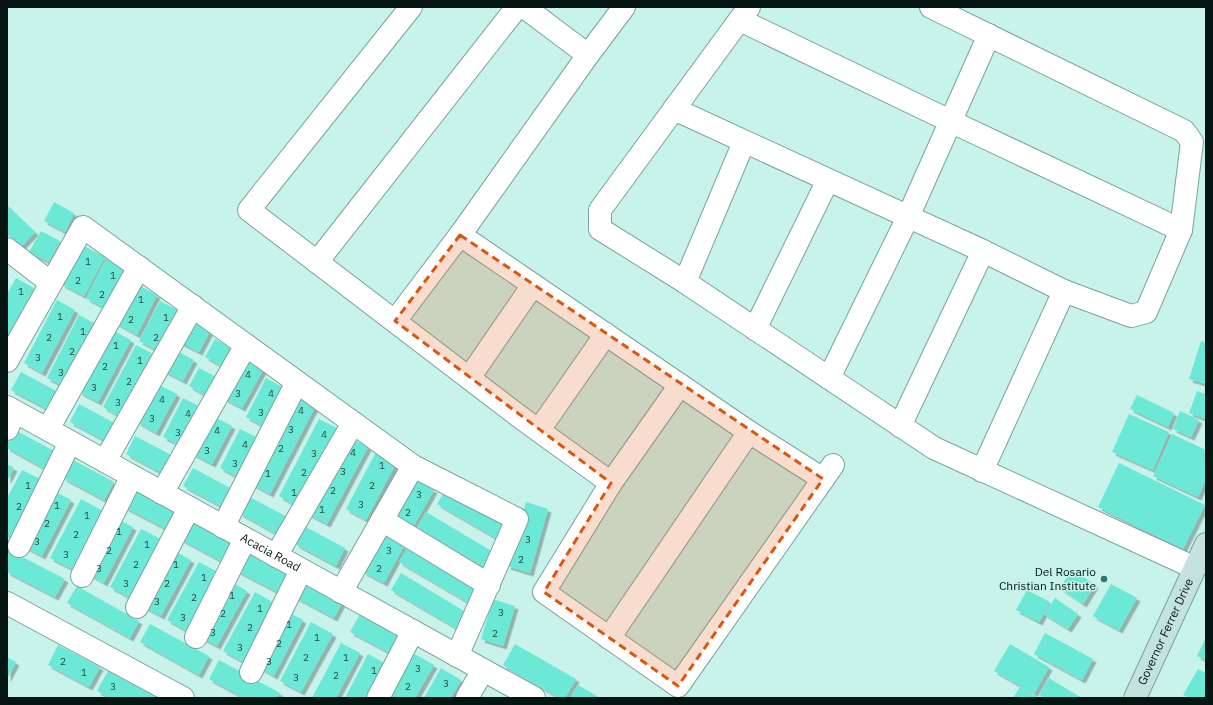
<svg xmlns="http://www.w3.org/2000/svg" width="1213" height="705" font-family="'IBM Plex Sans',sans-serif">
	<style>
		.building { fill: #6ce8d6; filter: url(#shadow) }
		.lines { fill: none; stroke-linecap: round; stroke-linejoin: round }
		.minor-casing { stroke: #79a39c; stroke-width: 24 }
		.secondary-casing { stroke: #79a39c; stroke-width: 24 }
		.minor { stroke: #fff; stroke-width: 22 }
		.secondary { stroke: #c4e3df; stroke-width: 22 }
		.marked { fill: #dd560c; fill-opacity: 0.2; stroke: #dd560c; stroke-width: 3; stroke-dasharray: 8 5; stroke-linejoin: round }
		.poi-dot { fill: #31776d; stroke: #c7f3eb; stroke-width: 1.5 }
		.labels { text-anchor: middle; stroke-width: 3; stroke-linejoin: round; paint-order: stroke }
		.number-label { font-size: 10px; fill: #1f4a43 }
		.street-label { font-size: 12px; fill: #051512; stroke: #c7f3eb }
		.poi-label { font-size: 12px; fill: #051512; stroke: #c7f3eb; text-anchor: end }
	</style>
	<defs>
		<filter id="shadow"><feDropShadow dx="3.5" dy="3.5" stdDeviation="0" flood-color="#0004"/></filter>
	</defs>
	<rect width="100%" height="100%" fill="#c7f3eb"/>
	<path class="building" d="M54,202L74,213L65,232L44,221Z
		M7,205L35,232L21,247L7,234Z
		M41,231L60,241L49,262L29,252Z
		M82,245L105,257L84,296L61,284Z
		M106,259L129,271L108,310L86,298Z
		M16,278L34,288L7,339V294Z
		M135,283L157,295L137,335L114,322Z
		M57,300L75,310L42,373L24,363Z
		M160,301L183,313L162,353L139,341Z
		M79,315L98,325L65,387L47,378Z
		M191,321L210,331L199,352L179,342Z
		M112,330L131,340L98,402L79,392Z
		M215,339L235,350L225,368L205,357Z
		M1201,341L1206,343V384L1189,379Z
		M136,345L155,355L122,418L103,407Z
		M175,350L194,360L183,381L164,371Z
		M243,359L263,370L242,408L223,398Z
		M199,368L220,379L210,398L189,386Z
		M21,372L62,394L53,412L11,390Z
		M266,378L286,389L265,427L246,417Z
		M157,384L177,394L156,433L137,422Z
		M1197,391L1206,394L1205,419L1189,413Z
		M296,395L316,405L270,494L250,483Z
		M1137,395L1174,413L1168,427L1130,409Z
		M183,398L203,408L183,447L163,437Z
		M79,404L120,426L111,444L70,422Z
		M1180,411L1199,420L1191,437L1173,429Z
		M1129,414L1169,432L1153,470L1112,452Z
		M213,416L232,426L212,464L193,454Z
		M319,419L339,429L298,507L279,496Z
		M240,429L260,439L239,478L220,468Z
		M15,430L56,452L47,470L7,448V445Z
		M1172,434L1206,450V479L1198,497L1153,476Z
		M135,436L177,458L167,476L126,454Z
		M348,437L368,447L327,524L308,514Z
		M377,450L397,461L366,520L346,509Z
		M73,460L114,482L104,500L63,478Z
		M1119,463L1205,505L1183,549L1098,507Z
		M7,464L14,468L7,481Z
		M193,468L234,490L224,508L183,486Z
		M22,470L44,481L13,540L7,537V498Z
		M413,479L434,490L413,527L393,516Z
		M447,488L508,525L499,540L437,504Z
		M134,489L175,511L166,529L124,507Z
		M52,490L71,500L42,556L23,546Z
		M248,496L289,518L280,536L239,513Z
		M81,499L103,511L72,569L50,558Z
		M526,502L548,509L530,573L507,566Z
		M426,512L495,553L486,568L417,527Z
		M114,517L133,527L104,583L85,572Z
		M190,521L231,543L221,561L180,539Z
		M304,526L345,548L336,566L295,544Z
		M141,529L163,540L132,599L110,587Z
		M383,535L404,546L384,583L363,572Z
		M408,547L478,588L469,603L399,562Z
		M7,549L65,579L55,597L7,572Z
		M172,550L191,560L161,616L142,606Z
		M247,553L288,575L279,593L237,571Z
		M199,562L220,573L189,632L167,620Z
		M1072,569L1095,585L1083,604L1060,588Z
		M401,573L469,614L459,630L391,590Z
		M302,578L343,601L334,618L293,596Z
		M228,580L247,591L217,646L198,636Z
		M1111,584L1137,598L1119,630L1093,616Z
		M77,586L139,621L130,638L67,603Z
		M1027,590L1050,602L1039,622L1016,610Z
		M255,592L276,604L245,663L223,651Z
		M1055,598L1078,614L1068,629L1044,614Z
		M493,599L515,606L503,646L481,639Z
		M284,610L303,620L274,676L255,665Z
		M360,614L401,636L392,654L350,632Z
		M311,622L333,634L301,692L280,681Z
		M150,624L209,656L199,675L140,642Z
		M1045,633L1093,659L1082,680L1034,654Z
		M1206,637V660L1197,656Z
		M341,643L360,653L336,698H312Z
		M515,644L576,679L565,698H559L503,665Z
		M1010,644L1049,667L1034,694L1040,698H1031L1034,694L994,671Z
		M58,645L100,667L89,687L48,665Z
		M413,653L434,665L415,698H389Z
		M368,654L390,666L373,698H345Z
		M7,657L16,662L7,679Z
		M219,660L280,693L277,698H244L209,679Z
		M441,668L461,680L451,698H424Z
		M1198,669L1206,673V698H1189L1183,695Z
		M108,671L128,682L158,698H110L97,691Z
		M1049,678L1062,686L1082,698H1044L1039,695Z
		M578,685L600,698H570Z
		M1020,687L1032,694L1030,698H1013Z"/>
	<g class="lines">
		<defs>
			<g id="minor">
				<path d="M411,7L249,210L520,417L611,483L544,592L678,686L833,465"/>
				<path d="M524,7L588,55L624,7"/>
				<path d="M749,7L600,210V229L685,282L934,448L1195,568"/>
				<path d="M740,20L950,121L1181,230"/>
				<path d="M588,55L460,235L749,432"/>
				<path d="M674,109L983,251L1064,291L1131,316L1146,312L1181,230L1192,142L1184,131L931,7"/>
				<path d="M7,249L51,283"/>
				<path d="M317,262L517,7"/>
				<path d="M685,282L744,142"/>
				<path d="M395,321L460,235"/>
				<path d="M755,329L828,180"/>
				<path d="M7,361L83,227L413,466L517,519L457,656"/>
				<path d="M469,378L533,285"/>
				<path d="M829,378L908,217L989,35"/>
				<path id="s1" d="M7,407L534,698"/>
				<path d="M900,426L983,251"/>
				<path d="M7,429L15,412"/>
				<path d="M48,429L139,267"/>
				<path d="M539,430L606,334"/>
				<path d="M105,461L193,306"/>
				<path d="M982,471L1064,291"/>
				<path d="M611,483L680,385"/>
				<path d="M162,493L246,345"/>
				<path d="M382,520L489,585"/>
				<path d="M223,527L297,382"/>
				<path d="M19,546L70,442"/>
				<path d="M276,556L353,423"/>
				<path d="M82,576L132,476"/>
				<path d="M341,592L413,466"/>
				<path d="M7,603L183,698"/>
				<path d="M137,607L189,508"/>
				<path d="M196,637L245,539"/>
				<path d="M609,638L749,432L823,479"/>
				<path d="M251,672L301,570"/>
				<path d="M378,698L413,631"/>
				<path d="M467,698L483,670"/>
			</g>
			<g id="secondary">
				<path id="s2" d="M1135,698L1206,544"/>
			</g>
		</defs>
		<use href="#minor" class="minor-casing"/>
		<use href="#secondary" class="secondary-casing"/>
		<use href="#minor" class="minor"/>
		<use href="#secondary" class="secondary"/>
	</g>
	<path class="marked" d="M460,235L823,479L678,686L544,592L611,483L395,321Z"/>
	<circle class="poi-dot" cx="1104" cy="579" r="4"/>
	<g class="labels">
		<g class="number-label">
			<text x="88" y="265">1</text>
			<text x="113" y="279">1</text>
			<text x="78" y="284">2</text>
			<text x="21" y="295">1</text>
			<text x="102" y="298">2</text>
			<text x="141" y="303">1</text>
			<text x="60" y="320">1</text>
			<text x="166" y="321">1</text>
			<text x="131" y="323">2</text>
			<text x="83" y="335">1</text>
			<text x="49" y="341">2</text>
			<text x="156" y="341">2</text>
			<text x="116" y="349">1</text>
			<text x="72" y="355">2</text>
			<text x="38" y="361">3</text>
			<text x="140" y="364">1</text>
			<text x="105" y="370">2</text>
			<text x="61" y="376">3</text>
			<text x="248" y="378">4</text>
			<text x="129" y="385">2</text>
			<text x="94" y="391">3</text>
			<text x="238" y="397">3</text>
			<text x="271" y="397">4</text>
			<text x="162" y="403">4</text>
			<text x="118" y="406">3</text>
			<text x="301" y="414">4</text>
			<text x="261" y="416">3</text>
			<text x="188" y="417">4</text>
			<text x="152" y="422">3</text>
			<text x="291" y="433">3</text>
			<text x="217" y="434">4</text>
			<text x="178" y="436">3</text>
			<text x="324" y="438">4</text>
			<text x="245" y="448">4</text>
			<text x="281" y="452">2</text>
			<text x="207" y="454">3</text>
			<text x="353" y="456">4</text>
			<text x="314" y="457">3</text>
			<text x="235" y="467">3</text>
			<text x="382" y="469">1</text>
			<text x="343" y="475">3</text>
			<text x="304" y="476">2</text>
			<text x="268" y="477">1</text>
			<text x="28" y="489">1</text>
			<text x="372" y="489">2</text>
			<text x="333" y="494">2</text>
			<text x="294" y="496">1</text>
			<text x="419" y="498">3</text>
			<text x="361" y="508">3</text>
			<text x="57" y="509">1</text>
			<text x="19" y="510">2</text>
			<text x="322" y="513">1</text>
			<text x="408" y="516">2</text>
			<text x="87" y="519">1</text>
			<text x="47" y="527">2</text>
			<text x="119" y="535">1</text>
			<text x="76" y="538">2</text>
			<text x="528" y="543">3</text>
			<text x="37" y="545">3</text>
			<text x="147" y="548">1</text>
			<text x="109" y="554">2</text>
			<text x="389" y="554">3</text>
			<text x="66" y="558">3</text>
			<text x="521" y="563">2</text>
			<text x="136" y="568">2</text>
			<text x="176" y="568">1</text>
			<text x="99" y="572">3</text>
			<text x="379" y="572">2</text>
			<text x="204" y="581">1</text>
			<text x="126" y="587">3</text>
			<text x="167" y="587">2</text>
			<text x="232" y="599">1</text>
			<text x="194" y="601">2</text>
			<text x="157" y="605">3</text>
			<text x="260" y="612">1</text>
			<text x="501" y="616">3</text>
			<text x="223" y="617">2</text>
			<text x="183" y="621">3</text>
			<text x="289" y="628">1</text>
			<text x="250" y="631">2</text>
			<text x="213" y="636">3</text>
			<text x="495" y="637">2</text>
			<text x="317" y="641">1</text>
			<text x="279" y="647">2</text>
			<text x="240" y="651">3</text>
			<text x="306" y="661">2</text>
			<text x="346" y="661">1</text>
			<text x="63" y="665">2</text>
			<text x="269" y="665">3</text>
			<text x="418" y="672">3</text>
			<text x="374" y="674">1</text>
			<text x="84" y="676">1</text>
			<text x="336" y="679">2</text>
			<text x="296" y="681">3</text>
			<text x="446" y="687">3</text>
			<text x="113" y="690">3</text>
			<text x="408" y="690">2</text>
		</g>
		<g class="street-label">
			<text dy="4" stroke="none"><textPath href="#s1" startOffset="301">Acacia Road</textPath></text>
			<text dy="4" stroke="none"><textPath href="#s2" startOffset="73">Governor Ferrer Drive</textPath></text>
		</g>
		<g class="poi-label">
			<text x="1096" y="576">Del Rosario<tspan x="1096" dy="14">Christian Institute</tspan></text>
		</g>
	</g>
	<rect width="1213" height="705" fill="none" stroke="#051512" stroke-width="16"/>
</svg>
